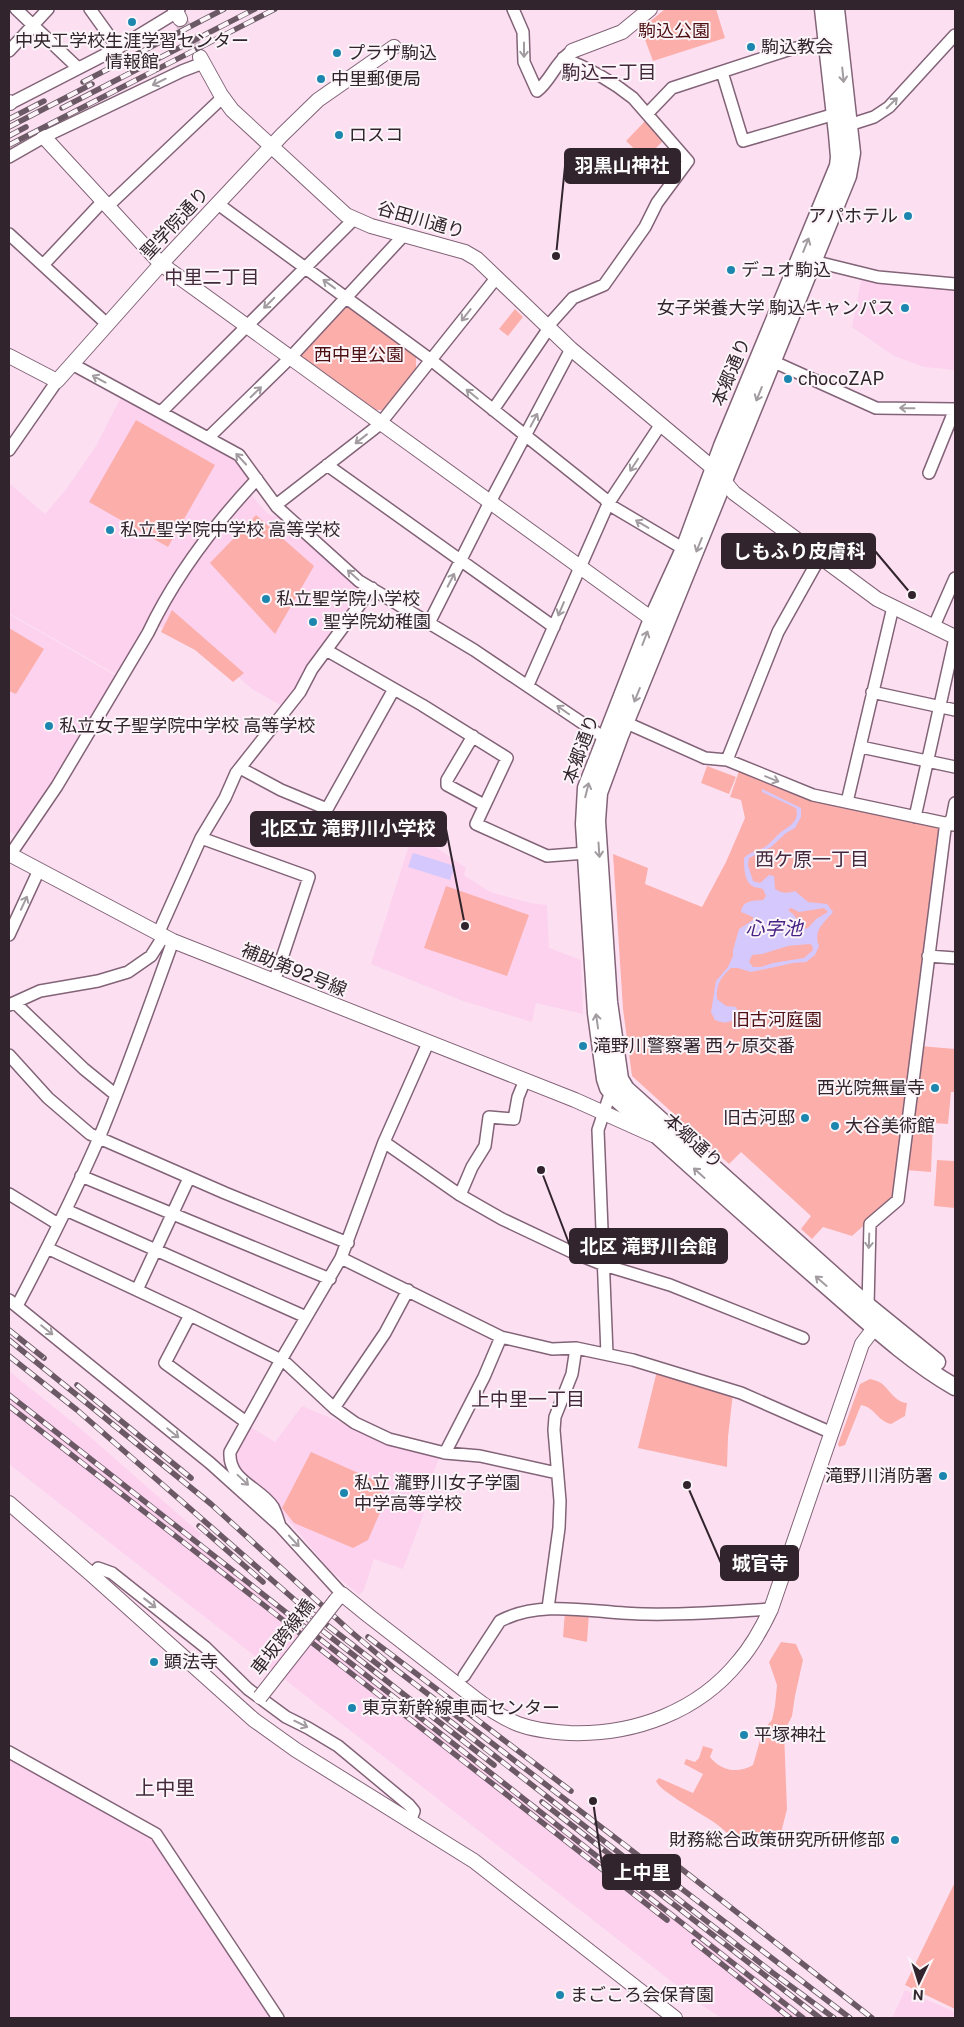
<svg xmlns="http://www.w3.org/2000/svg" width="964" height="2027" font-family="'Public Sans','Noto Sans JP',sans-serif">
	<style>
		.built { fill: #fcd2ee }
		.green { fill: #fcafaa }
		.water { fill: #d4c8fd; fill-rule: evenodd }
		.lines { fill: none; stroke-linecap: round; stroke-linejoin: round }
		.tertiary-tunnel { stroke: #d3baca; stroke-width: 14; stroke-dasharray: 14 7; stroke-linecap: butt }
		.minor-casing { stroke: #826377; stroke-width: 14 }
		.tertiary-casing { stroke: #826377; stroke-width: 16 }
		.secondary-casing { stroke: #826377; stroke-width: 19 }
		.minor { stroke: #fff; stroke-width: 11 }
		.tertiary { stroke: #fff; stroke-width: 14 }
		.secondary { stroke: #fff; stroke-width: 16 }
		.rail-casing { stroke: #6b5a65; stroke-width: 5.5 }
		.rail { stroke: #fbf4f8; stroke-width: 4; stroke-dasharray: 11; stroke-linecap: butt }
		.tertiary-bridge-casing { stroke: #826377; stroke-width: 16; stroke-linecap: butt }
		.tertiary-bridge { stroke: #fff; stroke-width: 14 }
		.oneway { stroke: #a29ca0 }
		.poi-dot { fill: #1d86ae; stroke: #fbf4f8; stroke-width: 2 }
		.labels { text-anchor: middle; stroke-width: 4; stroke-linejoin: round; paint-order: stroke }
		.park-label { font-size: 18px; fill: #4d0f12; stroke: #fbf4f8 }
		.poi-label { font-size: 18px; fill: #31242c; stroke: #fbf4f8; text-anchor: start }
		.street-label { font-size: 18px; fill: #31242c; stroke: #fbf4f8 }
		.neighbourhood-label { font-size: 19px; fill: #43293b; stroke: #fbf4f8 }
		.water-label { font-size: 19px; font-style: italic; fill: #472183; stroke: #fbf4f8 }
		.quarter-label { font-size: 20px; fill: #43293b; stroke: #fbf4f8 }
		.leader { fill: none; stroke: #31242c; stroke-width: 2 }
		.callout-dot { fill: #31242c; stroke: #fbf4f8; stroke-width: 2 }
		.callout { fill: #31242c; stroke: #31242c; stroke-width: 2 }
		.callout-label { font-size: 19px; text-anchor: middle; font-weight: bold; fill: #fff }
	</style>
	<rect width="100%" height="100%" fill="#fce0f2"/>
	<path class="built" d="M861,280L955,290V370L924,367L894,356L852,327Z
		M121,397L235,460L251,482L198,545L119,676L9,613V483L45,514L67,488L96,446Z
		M252,496L268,514L278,517L365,591L298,690L284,707L252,689L199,643L158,626L168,608L205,550L227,523Z
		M9,614L118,677L62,775L16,835L9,831Z
		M411,839L437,848L466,868L464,875L490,892L530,903L547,905L549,948L581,960L583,1014L536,1003L532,1022L463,1001L371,964Z
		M9,1371L81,1429L201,1534L197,1540L810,2018H721L699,2003L9,1464Z
		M302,1406L388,1442L439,1459L418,1509L424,1513L403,1569L374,1559L364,1590L359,1595L329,1569L278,1508L238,1469L234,1460L236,1449L249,1426L275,1442Z
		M9,1757L154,1836L273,2018H9Z
		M905,1990L955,2012V2018H892Z"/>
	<path class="green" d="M665,9H716L725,38L653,61L641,29Z
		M646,120L664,140L645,159L626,141Z
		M346,304L416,353V371L386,410H376L297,354Z
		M515,309L523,317L508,336L499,329Z
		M136,420L215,465L168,547L89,502Z
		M256,515L314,566L275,634L210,563Z
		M172,610L244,673L233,682L195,650L161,632Z
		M9,628L44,649L16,694L9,691Z
		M707,766L736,777L729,794L701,783Z
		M739,771L812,801L943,828L895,1198L852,1236L823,1227L812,1239L801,1229L811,1216L741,1152L729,1164L632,1076L623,1009L613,854L648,868L645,884L702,907L726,862L745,818L741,800L730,797Z
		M446,886L529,915L507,976L424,948Z
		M920,1046L955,1049V1092H951L948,1124L933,1123L931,1172L905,1170Z
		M954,1149L955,1208L934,1206L937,1160L954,1161Z
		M657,1371L733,1393L728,1437L727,1467L638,1448Z
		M870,1379C874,1380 878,1381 881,1383C890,1390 895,1402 907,1403L905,1416L891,1424C876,1420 876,1408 861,1405L845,1445L839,1447L838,1444L860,1384Z
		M311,1452L383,1484L382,1508L368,1540L353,1548L294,1523L282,1508Z
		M565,1611L589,1613L587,1642L563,1637Z
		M781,1642L796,1644L803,1660L795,1696L792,1716L784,1732L787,1809L781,1833L763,1846C752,1843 741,1840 730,1835C725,1832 720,1826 715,1823C704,1815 659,1791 656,1781L659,1778L693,1793L703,1774L684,1764L686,1759L695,1762L699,1758L703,1746L713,1749L710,1757C721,1771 738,1774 753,1765L763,1730L772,1720L775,1706L777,1685L769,1662Z
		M955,1882V2009L905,1985Z"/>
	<path class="water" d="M762,789L801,808V817L795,828L786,833L771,847L749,858L748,865L753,881L760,883L769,875L774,876L775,889C783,894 787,893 795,891L808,902L827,904L833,912C823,924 813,930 819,946L815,955L806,962L793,963L751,972L738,968H731C721,977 716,984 717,999L726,1006L736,1007L738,1012C733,1024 725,1024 715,1020L711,1012L716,981L728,967L733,956V950L739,929L753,920V917L741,912C743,900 752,901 763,900L766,896L763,889C759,888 753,887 751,885C744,880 744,865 744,858C751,851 758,851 765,847C771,843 775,837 780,833C789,826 800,822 796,808L762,792ZM791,908L799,912L824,908L828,912L816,919L808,928L804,929L793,914L788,910ZM809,944L812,945L813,950L804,958L773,963L761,967H753L749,962L752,955L762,954L788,946Z
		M413,853L455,866L450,880L408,867Z"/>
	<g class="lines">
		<path class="tertiary-tunnel" d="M180,19L200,57"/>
		<defs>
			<path id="minor" d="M16,9L78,68
				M90,9L118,48
				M513,9L523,32L524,62L537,91C550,81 555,64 568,54
				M9,51L48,9
				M722,72L743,141L835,114
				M9,104L118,48L177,12L179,9
				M647,114L672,88L791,49L827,43
				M849,125L874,117L889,107L955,35
				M9,157L44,137L182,71L203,63
				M218,204L431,360L605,499L608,504L684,549
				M108,206L222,98
				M9,234L107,324
				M813,261L878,277L955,284
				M43,265L103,201
				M547,327L573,298L604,285L645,227L657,203L688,161L633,98C612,81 588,68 563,58
				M772,361L876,408L955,409
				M72,364L239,455L277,507L359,581L474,650L606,739H611
				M493,410L549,328
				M161,412L353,220
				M208,438L291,357L404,235
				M9,450L57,381
				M327,465L554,627
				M929,473L955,409
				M276,505L379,425L497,277
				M429,623L490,502L571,349
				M934,626L955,578
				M326,650L422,705L507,758L476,824L547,856L586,853
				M528,685L608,504L661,424
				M872,692L955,710
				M620,720L705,758L727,760L813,795L954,825
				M473,736L447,780V785L484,805
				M861,747L955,767
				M727,760L778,632L820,557
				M240,768L281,790L327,809L394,689
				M847,802L893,607
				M915,817L955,638
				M201,838L309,877L274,982
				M10,855L57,786L148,633C175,576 214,525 257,479
				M158,934L201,838L225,798L236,773L300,692L312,669L372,588
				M9,935L39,870
				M928,956L955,958
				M15,1003L84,1069L116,1095
				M9,1005L40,991L98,981L128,972L151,956L163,937
				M9,1055L48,1098L90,1134L225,1193L348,1243
				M384,1142L460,1195L502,1219L574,1253L604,1265L670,1285L803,1338
				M81,1176L330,1279
				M9,1194L58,1224
				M460,1195L472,1167L485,1146L489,1117L514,1119L518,1097L525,1080
				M66,1210L306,1317
				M47,1248L190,1315L281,1360L287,1364L334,1408L355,1423L389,1439L445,1453L480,1456L557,1473
				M341,1258L501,1337L552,1349L576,1348L633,1360L741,1393L832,1433
				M137,1290L189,1178
				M9,1300L210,1463L280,1526L342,1594
				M17,1306C46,1251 74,1195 99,1138C126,1073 149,1007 173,941
				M868,1306L870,1224L898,1200L945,829L952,818L955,803
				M190,1315L165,1363L246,1422
				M607,1354L598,1130L612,1088
				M334,1408L385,1333L408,1290
				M445,1453L484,1377L501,1337
				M280,1526C278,1520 276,1513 273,1507C260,1487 228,1481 230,1452L281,1360L341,1258L384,1142L428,1043
				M92,1575L98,1568L112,1573L205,1647L248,1689L286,1717L308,1728L338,1746L409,1805L414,1811L410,1822
				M548,1608L559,1528L560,1501L554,1430L555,1417L572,1374L576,1348
				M464,1676L500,1621C544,1598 597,1614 644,1614C686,1615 729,1612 771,1609
				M9,1752L156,1834L278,2018"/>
			<path id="tertiary" d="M175,9L180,19
				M572,51L622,32L650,9
				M200,57L221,95L232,110L346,215L371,226L465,252L477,259L571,349L714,469L734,493L877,599L955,637
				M9,102L10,103
				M44,137L161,264L652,619
				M9,356L57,381L161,264L282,135L318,100L394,47
				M9,854L173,941L575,1100L653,1135
				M9,1503L92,1575L254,1720L296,1750L474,1861L675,2018
				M336,1600L342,1594L369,1616L476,1699C489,1709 503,1718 518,1724C534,1730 553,1732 570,1733C634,1735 698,1712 739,1661C753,1645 762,1628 771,1609L862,1344L881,1319"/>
			<path id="secondary" d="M823,9L837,134L839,157L838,166L722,446L684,549L652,619L586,788L584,824L596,1013L605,1079L608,1088L617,1099C684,1160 752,1221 821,1281C864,1318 906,1359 955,1387
				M836,9L852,153L848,176L620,736L599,793L597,821L609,1002L620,1079L626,1089L868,1306L937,1362"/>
		</defs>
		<use href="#minor" class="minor-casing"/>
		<use href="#tertiary" class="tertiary-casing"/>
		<use href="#secondary" class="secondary-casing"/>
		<use href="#minor" class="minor"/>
		<use href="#tertiary" class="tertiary"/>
		<use href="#secondary" class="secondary"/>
		<defs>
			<path id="rail" d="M83,82L224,9
				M62,108L255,9
				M9,119L44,101
				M9,127L92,84
				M9,136L26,127
				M9,145L275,9
				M9,1330L44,1358
				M9,1340L211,1504L349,1630L394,1668L850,2018
				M9,1356L77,1410L296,1601L385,1670
				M77,1385L191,1478
				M9,1395L803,2018
				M9,1406L667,1920
				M199,1526L263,1582
				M305,1617L494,1765
				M368,1637L571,1791
				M432,1707L773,1973L834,2018
				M542,1802L820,2018
				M670,1860L872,2018
				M694,1942L790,2018"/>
		</defs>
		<use href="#rail" class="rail-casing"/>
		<use href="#rail" class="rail"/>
		<defs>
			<path id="tertiary-bridge" d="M260,1697L336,1600"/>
		</defs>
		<use href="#tertiary-bridge" class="tertiary-bridge-casing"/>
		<use href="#tertiary-bridge" class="tertiary-bridge"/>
	</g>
	<defs><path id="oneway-shaft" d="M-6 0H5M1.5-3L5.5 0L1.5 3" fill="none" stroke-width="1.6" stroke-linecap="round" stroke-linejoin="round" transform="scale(1.25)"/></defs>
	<g class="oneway">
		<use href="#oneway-shaft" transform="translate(524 50) rotate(90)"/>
		<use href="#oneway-shaft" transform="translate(843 75) rotate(84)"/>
		<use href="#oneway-shaft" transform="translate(159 82) rotate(154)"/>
		<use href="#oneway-shaft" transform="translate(892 103) rotate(-45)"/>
		<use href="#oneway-shaft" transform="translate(806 245) rotate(-68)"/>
		<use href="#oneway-shaft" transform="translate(329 284) rotate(-144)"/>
		<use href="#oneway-shaft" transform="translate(269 303) rotate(135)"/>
		<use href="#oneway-shaft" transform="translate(466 315) rotate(128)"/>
		<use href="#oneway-shaft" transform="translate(99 379) rotate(-152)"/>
		<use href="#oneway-shaft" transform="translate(256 392) rotate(-44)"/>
		<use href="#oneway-shaft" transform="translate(472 394) rotate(-141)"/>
		<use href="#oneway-shaft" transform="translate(759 394) rotate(112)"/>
		<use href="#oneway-shaft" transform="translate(907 408) rotate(-179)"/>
		<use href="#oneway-shaft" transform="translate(534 420) rotate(-62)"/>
		<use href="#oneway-shaft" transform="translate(361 439) rotate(142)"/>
		<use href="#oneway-shaft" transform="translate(241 459) rotate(-133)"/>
		<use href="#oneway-shaft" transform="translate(634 465) rotate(123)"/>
		<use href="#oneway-shaft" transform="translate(642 524) rotate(-149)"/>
		<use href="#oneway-shaft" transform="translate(699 545) rotate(112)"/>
		<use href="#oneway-shaft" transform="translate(353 575) rotate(-138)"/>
		<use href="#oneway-shaft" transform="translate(451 580) rotate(-63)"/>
		<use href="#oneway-shaft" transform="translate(561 609) rotate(113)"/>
		<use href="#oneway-shaft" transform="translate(645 638) rotate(-69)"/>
		<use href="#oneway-shaft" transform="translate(637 695) rotate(112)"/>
		<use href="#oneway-shaft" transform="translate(563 710) rotate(-145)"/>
		<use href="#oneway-shaft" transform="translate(772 779) rotate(22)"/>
		<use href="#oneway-shaft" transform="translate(587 790) rotate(-76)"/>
		<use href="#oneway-shaft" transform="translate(599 850) rotate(86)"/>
		<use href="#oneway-shaft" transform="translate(24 903) rotate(-65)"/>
		<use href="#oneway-shaft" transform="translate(597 1021) rotate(-98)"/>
		<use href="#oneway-shaft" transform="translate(699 1173) rotate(-138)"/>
		<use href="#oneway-shaft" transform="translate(869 1241) rotate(92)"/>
		<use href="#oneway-shaft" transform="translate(821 1281) rotate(-139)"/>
		<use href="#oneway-shaft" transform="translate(47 1330) rotate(39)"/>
		<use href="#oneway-shaft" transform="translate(173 1433) rotate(39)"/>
		<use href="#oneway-shaft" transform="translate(243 1480) rotate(43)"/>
		<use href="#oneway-shaft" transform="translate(294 1541) rotate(47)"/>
		<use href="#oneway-shaft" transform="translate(150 1603) rotate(38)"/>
		<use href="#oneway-shaft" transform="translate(301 1724) rotate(26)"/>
	</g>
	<g class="poi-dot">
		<circle cx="132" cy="22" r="5"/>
		<circle cx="751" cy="47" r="5"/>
		<circle cx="337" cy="53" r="5"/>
		<circle cx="321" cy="79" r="5"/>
		<circle cx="339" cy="135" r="5"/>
		<circle cx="908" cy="216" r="5"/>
		<circle cx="731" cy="270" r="5"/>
		<circle cx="905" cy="308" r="5"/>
		<circle cx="788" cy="379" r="5"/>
		<circle cx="110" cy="530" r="5"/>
		<circle cx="266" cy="599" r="5"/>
		<circle cx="313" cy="622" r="5"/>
		<circle cx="49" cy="726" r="5"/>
		<circle cx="583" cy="1046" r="5"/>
		<circle cx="935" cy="1088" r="5"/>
		<circle cx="805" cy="1118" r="5"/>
		<circle cx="835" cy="1126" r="5"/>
		<circle cx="943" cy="1476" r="5"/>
		<circle cx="344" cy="1493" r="5"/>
		<circle cx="154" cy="1662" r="5"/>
		<circle cx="352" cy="1708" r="5"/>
		<circle cx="744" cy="1735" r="5"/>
		<circle cx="895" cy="1840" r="5"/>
		<circle cx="560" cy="1995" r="5"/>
	</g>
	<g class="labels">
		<g class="park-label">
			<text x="674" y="37">駒込公園</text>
			<text x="359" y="361">西中里公園</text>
			<text x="777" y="1026">旧古河庭園</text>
		</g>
		<g class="poi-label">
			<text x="132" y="47" text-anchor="middle">中央工学校生涯学習センター<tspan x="132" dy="21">情報館</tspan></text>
			<text x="761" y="53">駒込教会</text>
			<text x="347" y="59">プラザ駒込</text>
			<text x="331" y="85">中里郵便局</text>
			<text x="349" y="141">ロスコ</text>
			<text x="898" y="222" text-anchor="end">アパホテル</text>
			<text x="741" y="276">デュオ駒込</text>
			<text x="895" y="314" text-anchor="end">女子栄養大学 駒込キャンパス</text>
			<text x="798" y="385">chocoZAP</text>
			<text x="120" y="536">私立聖学院中学校 高等学校</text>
			<text x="276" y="605">私立聖学院小学校</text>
			<text x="323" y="628">聖学院幼稚園</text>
			<text x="59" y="732">私立女子聖学院中学校 高等学校</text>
			<text x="593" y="1052">滝野川警察署 西ヶ原交番</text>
			<text x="925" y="1094" text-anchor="end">西光院無量寺</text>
			<text x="795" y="1124" text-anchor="end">旧古河邸</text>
			<text x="845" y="1132">大谷美術館</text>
			<text x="933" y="1482" text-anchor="end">滝野川消防署</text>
			<text x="354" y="1489">私立 瀧野川女子学園<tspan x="354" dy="21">中学高等学校</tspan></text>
			<text x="164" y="1668">顕法寺</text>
			<text x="362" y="1714">東京新幹線車両センター</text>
			<text x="754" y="1741">平塚神社</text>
			<text x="885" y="1846" text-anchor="end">財務総合政策研究所研修部</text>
			<text x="570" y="2001">まごころ会保育園</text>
		</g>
		<g class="street-label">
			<text transform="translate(421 220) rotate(16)" y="6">谷田川通り</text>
			<text transform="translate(175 223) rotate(-47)" y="6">聖学院通り</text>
			<text transform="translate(731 372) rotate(-67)" y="6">本郷通り</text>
			<text transform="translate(581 749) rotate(-70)" y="6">本郷通り</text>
			<text transform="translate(294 970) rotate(22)" y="6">補助第92号線</text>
			<text transform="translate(693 1141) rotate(42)" y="6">本郷通り</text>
			<text transform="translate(283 1637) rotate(-52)" y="6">車坂跨線橋</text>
		</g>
		<g class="neighbourhood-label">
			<text x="609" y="79">駒込二丁目</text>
			<text x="212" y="284">中里二丁目</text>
			<text x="812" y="866">西ケ原一丁目</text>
			<text x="528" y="1406">上中里一丁目</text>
		</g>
		<g class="water-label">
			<text x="774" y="935">心字池</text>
		</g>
		<g class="quarter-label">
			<text x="165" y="1795">上中里</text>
		</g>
	</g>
	<path class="leader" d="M556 256L565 166M912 595L875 551M465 926L446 829M541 1170L570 1246M687 1485L721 1563M593 1801L603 1872"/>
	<g class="callout-dot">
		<circle cx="556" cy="256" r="5"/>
		<circle cx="912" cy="595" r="5"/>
		<circle cx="465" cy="926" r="5"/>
		<circle cx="541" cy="1170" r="5"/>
		<circle cx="687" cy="1485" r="5"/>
		<circle cx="593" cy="1801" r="5"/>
	</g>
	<g class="callout">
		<rect x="565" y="149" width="115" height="34" rx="5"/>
		<rect x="722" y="534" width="153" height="34" rx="5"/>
		<rect x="251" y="812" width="195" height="34" rx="5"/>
		<rect x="570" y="1229" width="157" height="34" rx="5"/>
		<rect x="721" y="1546" width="77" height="34" rx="5"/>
		<rect x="603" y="1855" width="77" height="34" rx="5"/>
	</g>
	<g class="callout-label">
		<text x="622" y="172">羽黒山神社</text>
		<text x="799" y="558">しもふり皮膚科</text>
		<text x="348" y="835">北区立 滝野川小学校</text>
		<text x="648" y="1253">北区 滝野川会館</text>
		<text x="760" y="1570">城官寺</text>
		<text x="642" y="1879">上中里</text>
	</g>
	<rect width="964" height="2027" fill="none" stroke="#31242c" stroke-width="20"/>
	<g transform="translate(919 1982) rotate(184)" stroke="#fbf4f8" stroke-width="4" paint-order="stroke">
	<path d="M0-4L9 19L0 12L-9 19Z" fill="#31242c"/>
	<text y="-8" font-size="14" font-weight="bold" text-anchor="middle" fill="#31242c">N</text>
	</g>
</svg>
